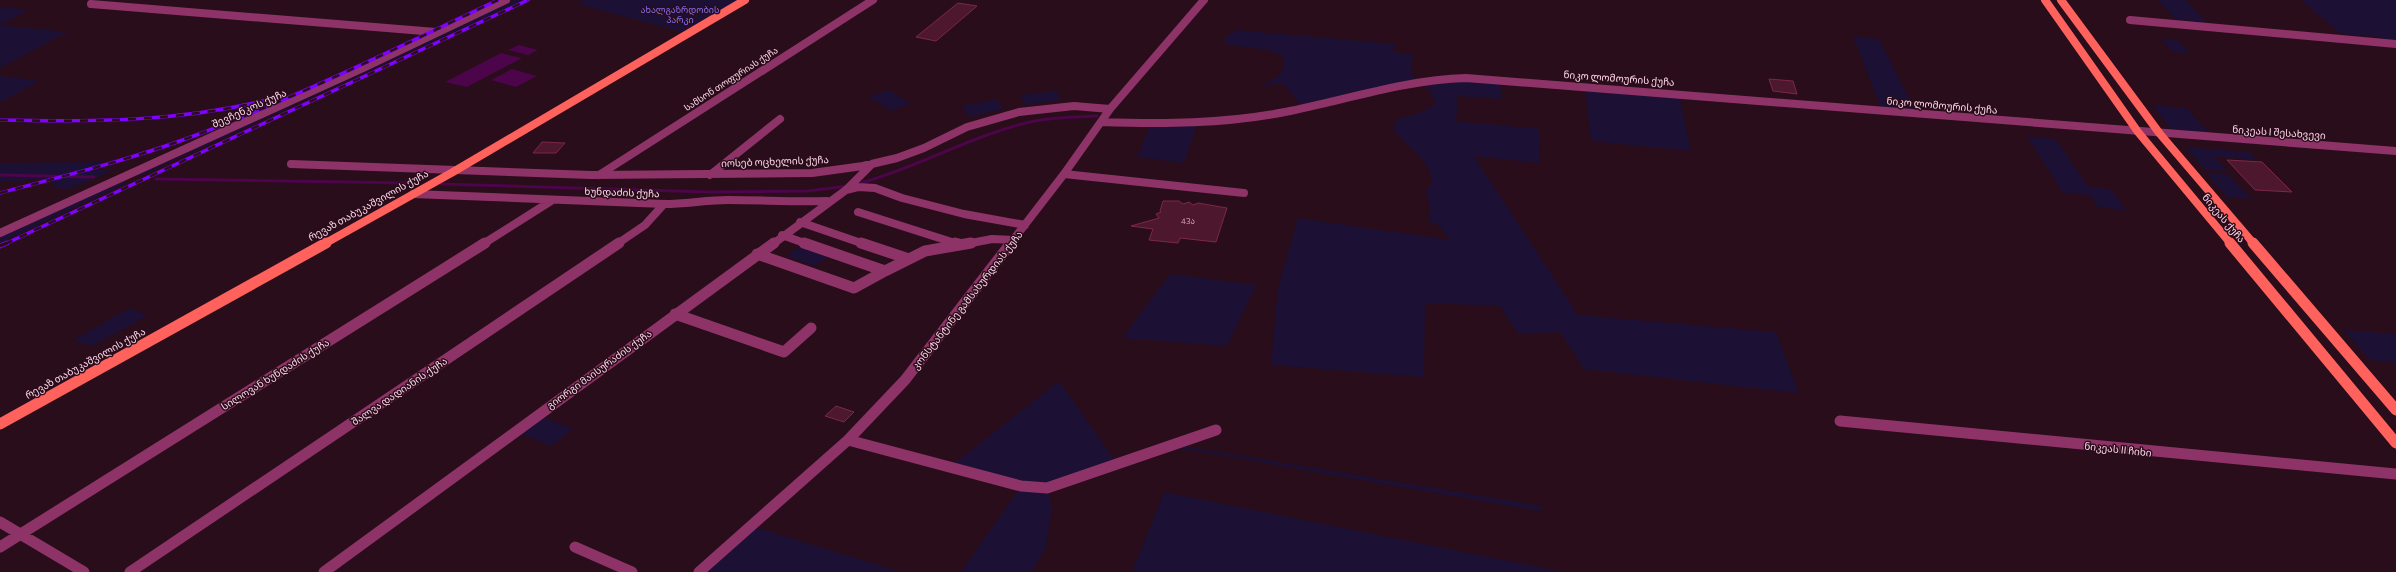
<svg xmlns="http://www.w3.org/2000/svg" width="2396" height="572" font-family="Commissioner,'Noto Sans Georgian',sans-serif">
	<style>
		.green { fill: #1d1035 }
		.water { fill: #4c044a }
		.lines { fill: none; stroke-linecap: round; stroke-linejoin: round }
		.stream { stroke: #4c044a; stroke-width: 3 }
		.building { fill: #4d172d; stroke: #7c2749 }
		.minor-far1 { stroke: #8e3367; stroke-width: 8 }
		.minor { stroke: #8e3367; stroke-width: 11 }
		.major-far1 { stroke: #ff615d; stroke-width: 8 }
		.major { stroke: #ff615d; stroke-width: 11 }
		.rail-far1-casing { stroke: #7f02ff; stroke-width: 3.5 }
		.rail-casing { stroke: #7f02ff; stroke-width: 5 }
		.rail-far1 { stroke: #2a0d1a; stroke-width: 2.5; stroke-dasharray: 8; stroke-linecap: butt }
		.rail { stroke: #2a0d1a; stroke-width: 3.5; stroke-dasharray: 10; stroke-linecap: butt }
		.labels { text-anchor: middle; stroke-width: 3; stroke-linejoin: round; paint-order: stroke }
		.number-label { font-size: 8px; fill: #d2a6bb }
		.far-park-label { font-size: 9px; fill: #806ef0; stroke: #2a0d1a }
		.far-street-label { font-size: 9px; fill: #ffd6ea; stroke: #2a0d1a }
		.street-label { font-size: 10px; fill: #ffd6ea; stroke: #2a0d1a }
	</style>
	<rect width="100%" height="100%" fill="#2a0d1a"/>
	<path class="green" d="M513,0H523L142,175H134Z
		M584,0H738L682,32L578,4Z
		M2157,0H2186L2207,22L2175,19Z
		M2301,0H2396V41L2373,36L2341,34Z
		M0,7L28,10L0,25L67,32L0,68Z
		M1236,30L1396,44L1392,52L1413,54L1411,73L1416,79H1500L1502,99L1458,96L1456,121L1540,129L1539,163L1474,156L1578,315L1776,332L1799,393L1584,369L1560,332L1518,334L1500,306L1425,303L1424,377L1271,365L1278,288L1298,218L1450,240L1439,226L1428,220L1430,208L1426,191L1432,183C1431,178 1431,172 1428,168C1420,152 1402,144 1393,128L1397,119L1420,113L1436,104L1430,91L1416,79L1301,105L1283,83L1260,86C1275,78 1286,76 1283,57L1269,50L1229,45L1223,40Z
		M1853,36L1879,39L1917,114L1882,111Z
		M2161,38L2178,40L2190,53L2172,52Z
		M0,76L40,81L0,102Z
		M1585,86L1679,94L1691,151L1591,141Z
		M888,90L911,103L891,111L869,97Z
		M1057,91L1060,100L1024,105L1021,95Z
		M997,99L1004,109L969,117L962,106Z
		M2153,105L2187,108L2209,133L2171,130Z
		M1198,121L1184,163L1137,157L1152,122Z
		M2027,136L2056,139L2088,187L2111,189L2126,210L2098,207L2090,195L2063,193Z
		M2185,147L2249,152L2257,160L2214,156L2227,171L2205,170Z
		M101,162L97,169H116L67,190L53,187V182L33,179L16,182L0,181V163Z
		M2206,173L2229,175L2251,199L2227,197Z
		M119,182H128L0,243V237Z
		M800,246L828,257L815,266L787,256Z
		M1170,274L1256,285L1227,346L1122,338Z
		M130,308L147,316L92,346L73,340Z
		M2344,330L2396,334V363L2370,360Z
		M1059,381L1117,463L1047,488L1052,506L1046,548L1031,572H961L1021,486L950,467Z
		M543,417L573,429L551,446L521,433Z
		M1186,442L1188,447L1541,506V511L1172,447Z
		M1164,492L1559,571V572H1132Z
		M751,526L901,572H700Z"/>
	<path class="water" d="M519,45L538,50L528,55L508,50Z
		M501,53L522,58L467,87L445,82Z
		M512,69L537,76L516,87L491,80Z"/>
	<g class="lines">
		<path class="stream" d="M0,175L94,177
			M156,179L406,183
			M441,184L710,192L808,191L848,186
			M857,184C917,168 970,136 1030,122C1052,117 1075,117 1097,116"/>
	</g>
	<path class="building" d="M958,3L977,6L936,41L916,37Z
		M1769,79L1793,81L1797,94L1773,91Z
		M542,142L565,143L556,153H533Z
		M2227,160L2262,162L2292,192L2255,190Z
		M1163,201H1179L1183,204L1189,202L1193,205L1198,203L1227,208L1216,242L1180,238L1178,243L1149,240L1153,229L1131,226L1159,218L1156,214L1161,212L1160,211Z
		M836,406L854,412L844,422L825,416Z"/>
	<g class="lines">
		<path class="minor-far1" d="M91,4L436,32
			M2130,20L2396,44
			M1101,122C1162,124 1224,124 1285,112C1346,100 1403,80 1466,78L2396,151
			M291,164L591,175L812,173L863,166L897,158L924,148L967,127L1019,112L1074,106L1110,109
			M1064,174L1244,193
			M599,175L873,0
			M710,175L780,119
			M846,190L858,187L875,188L902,198L964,214L1025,225
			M413,194L664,204C686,204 707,200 728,200C762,200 794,202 827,201
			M858,212L958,244
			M800,222L864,244
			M0,233L365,67L506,0
			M782,235L807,244
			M483,244L551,201
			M617,244L645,225L664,204
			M773,244L846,190L872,164
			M966,244L992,239L1014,240
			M1010,244L1064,174L1110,109L1204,0"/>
		<path class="minor" d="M804,243L885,271L925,251L971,243
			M861,243L909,259
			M955,243L959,244
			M757,254L854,288L885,271
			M675,314L784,352L811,328
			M1840,421L2396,474
			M848,440L1021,486L1047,488L1216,430
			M0,522L84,572
			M0,547L485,243
			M575,547L632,572
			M130,572L619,243
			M324,572L774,243
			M699,572L848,440L905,380L1011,243"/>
		<path class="major-far1" d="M2045,0L2138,132L2231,244
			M2061,0L2160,134L2254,244
			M324,244L453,172L745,0"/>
		<path class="major" d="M2230,243L2396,443
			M2253,243L2396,410
			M0,424L326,243"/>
		<defs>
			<path id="rail-far1" d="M0,120C92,122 181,122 271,99
				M0,193C64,176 129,160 191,137C296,98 397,48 498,0
				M5,244L528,0"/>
			<path id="rail" d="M0,246L7,243"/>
		</defs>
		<use href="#rail-far1" class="rail-far1-casing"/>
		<use href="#rail" class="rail-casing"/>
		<use href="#rail-far1" class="rail-far1"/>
		<use href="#rail" class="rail"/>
	</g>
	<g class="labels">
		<g class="number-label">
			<text x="1188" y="224">43ა</text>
		</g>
		<g class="far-park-label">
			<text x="680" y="13">ახალგაზრდობის<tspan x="680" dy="10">პარკი</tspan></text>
		</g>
		<g class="far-street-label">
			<text transform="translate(731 79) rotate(-33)" y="3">სამსონ თოფურიას ქუჩა</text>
		</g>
		<g class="street-label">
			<text transform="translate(1619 78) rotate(4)" y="4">ნიკო ლომოურის ქუჩა</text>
			<text transform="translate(1942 105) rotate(5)" y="4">ნიკო ლომოურის ქუჩა</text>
			<text transform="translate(249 108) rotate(-24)" y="4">შევჩენკოს ქუჩა</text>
			<text transform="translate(2279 132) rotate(4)" y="4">ნიკეას I შესახვევი</text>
			<text transform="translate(775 161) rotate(-2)" y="4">იოსებ ოცხელის ქუჩა</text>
			<text transform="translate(622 192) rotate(2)" y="4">ხუნდაძის ქუჩა</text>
			<text transform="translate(368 205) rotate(-29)" y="4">რევაზ თაბუკაშვილის ქუჩა</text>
			<text transform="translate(2224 218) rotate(50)" y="4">ნიკეას ქუჩა</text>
			<text transform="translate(967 300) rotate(-52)" y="4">კონსტანტინე გამსახურდიას ქუჩა</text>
			<text transform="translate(85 363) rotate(-29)" y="4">რევაზ თაბუკაშვილის ქუჩა</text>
			<text transform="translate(599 369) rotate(-36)" y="4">გიორგი მაისურაძის ქუჩა</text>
			<text transform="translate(275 374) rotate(-32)" y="4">სილოვან ხუნდაძის ქუჩა</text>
			<text transform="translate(399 391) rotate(-34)" y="4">შალვა დადიანის ქუჩა</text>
			<text transform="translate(2118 449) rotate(6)" y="4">ნიკეას II ჩიხი</text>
		</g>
	</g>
</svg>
